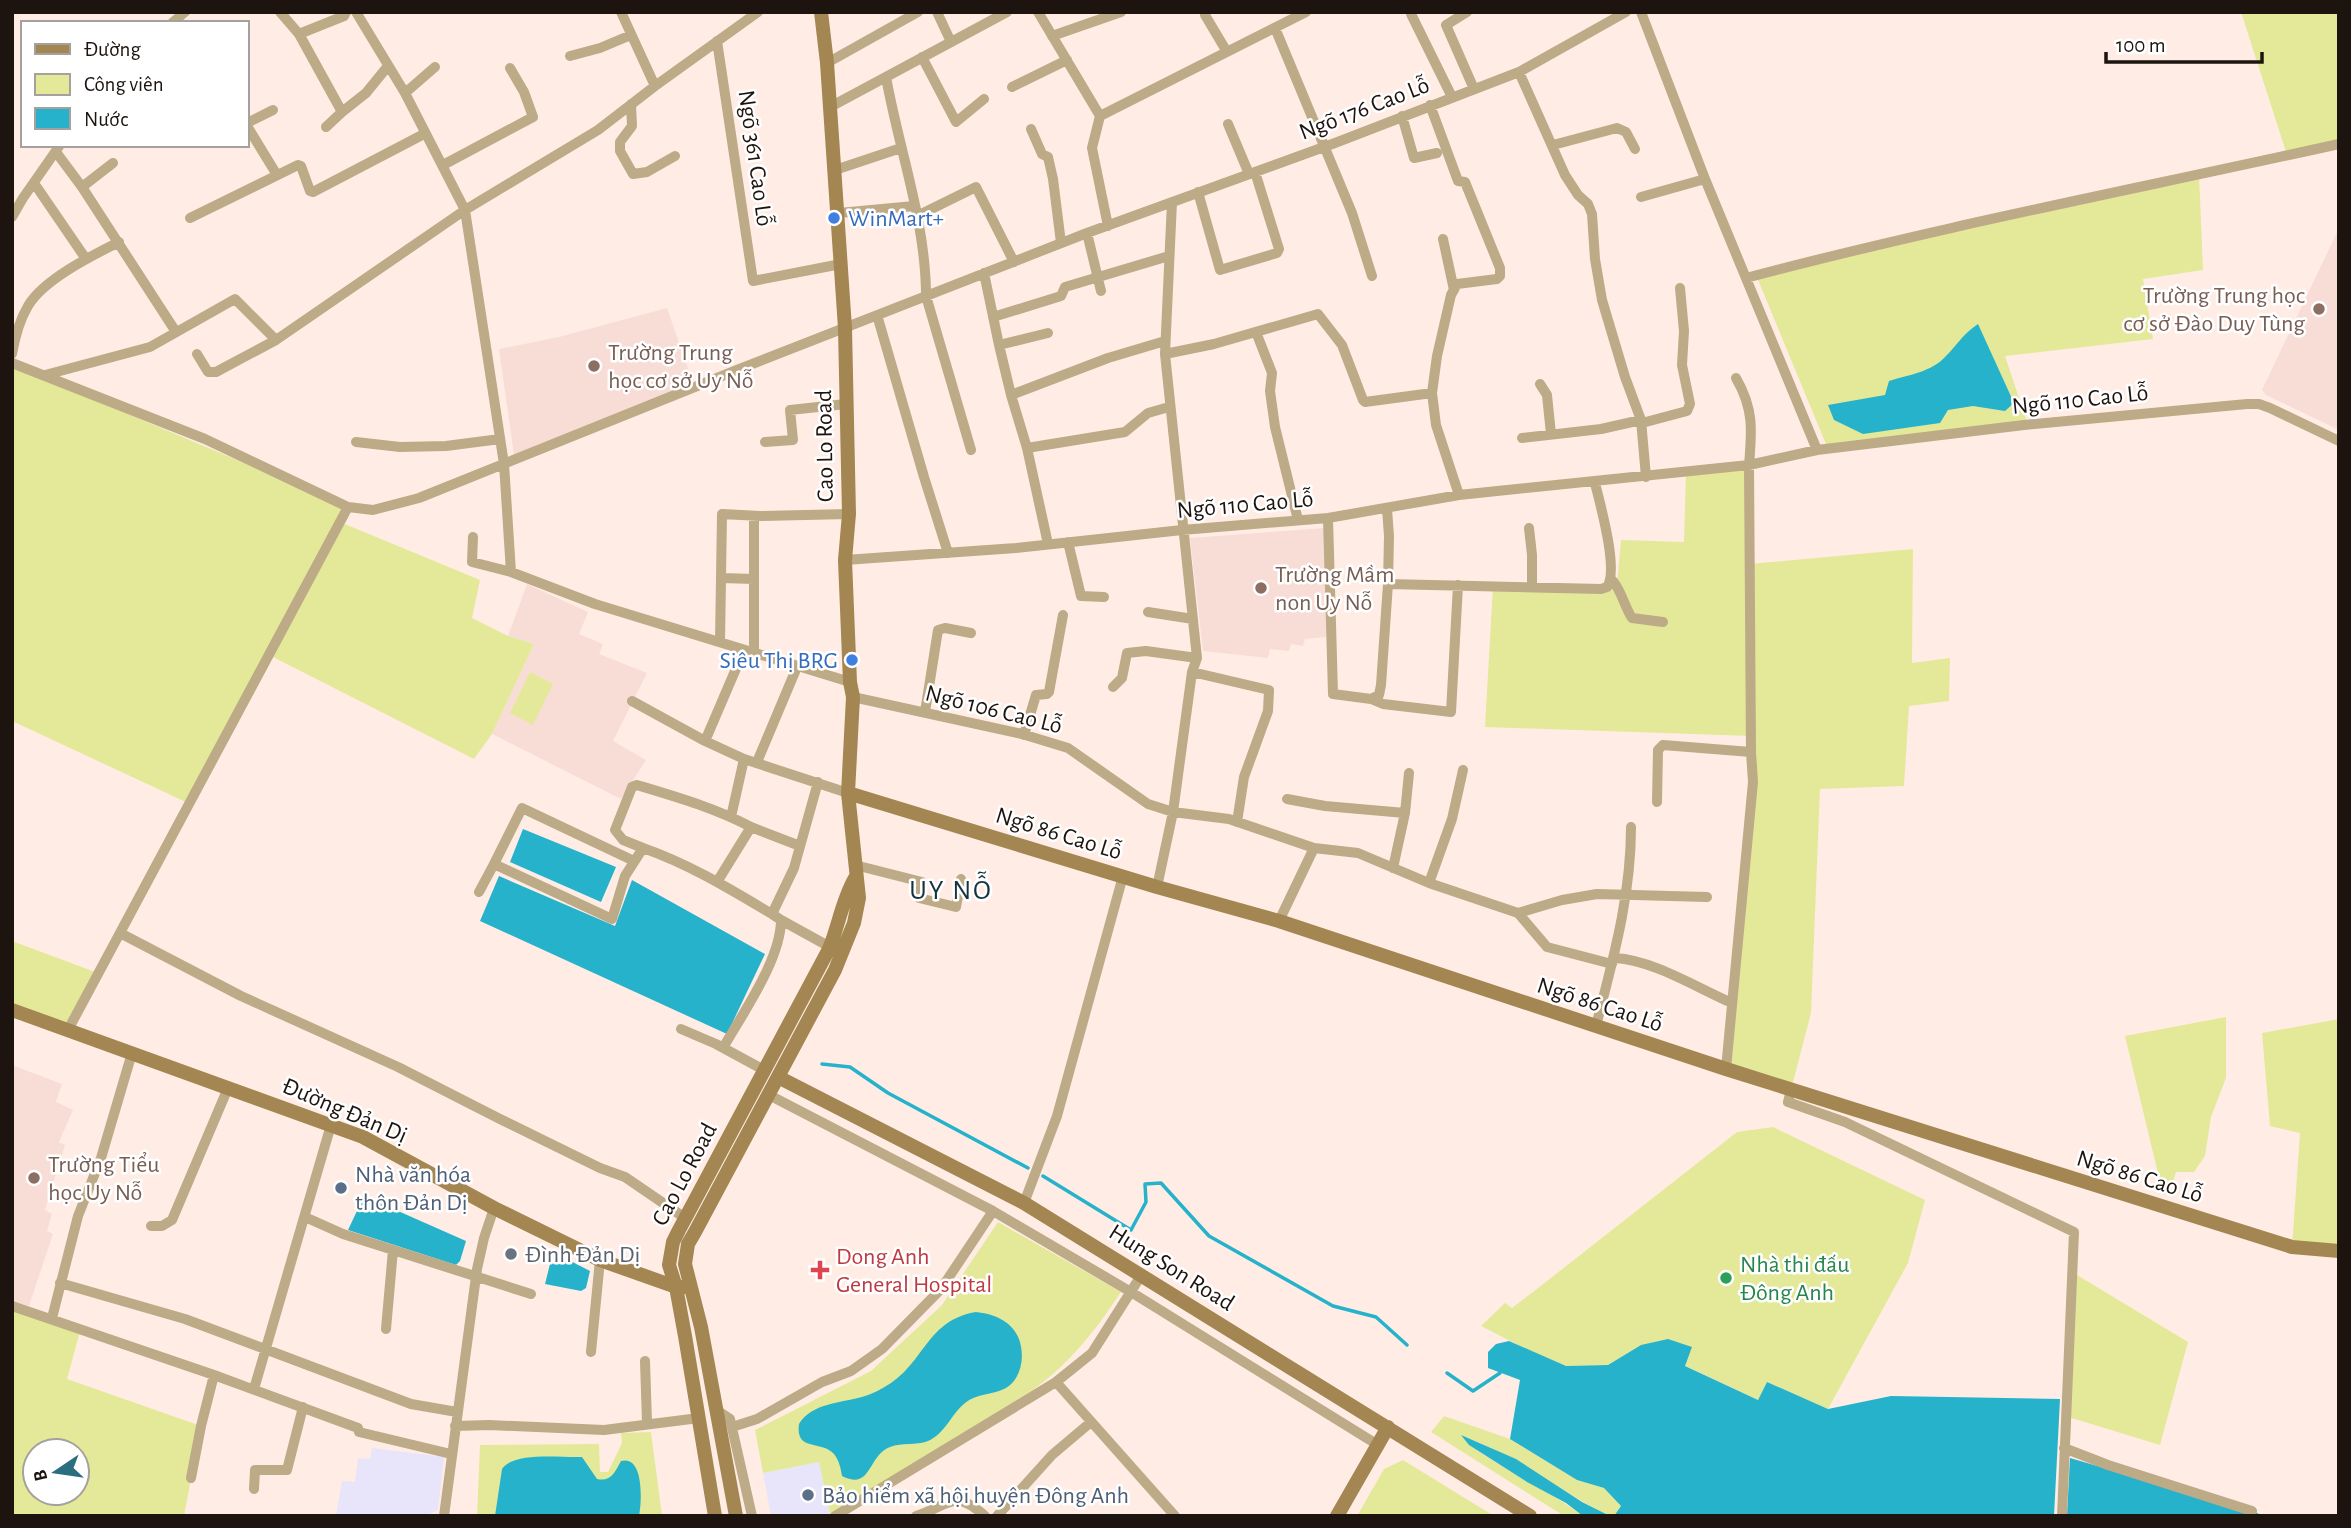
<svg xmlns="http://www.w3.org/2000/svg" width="2351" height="1528" font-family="'Alegreya Sans',sans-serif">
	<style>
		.commercial { fill: #e8e4fa }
		.education { fill: #f7ddd6 }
		.green { fill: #e4e999; fill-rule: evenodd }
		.water { fill: #26b2cb }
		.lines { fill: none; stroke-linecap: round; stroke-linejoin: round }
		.stream { stroke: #26b2cb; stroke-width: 3.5 }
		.street { stroke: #bdaa87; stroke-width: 10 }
		.secondary { stroke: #a38652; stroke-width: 14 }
		.shop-dot { fill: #3f7fe0; stroke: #fff; stroke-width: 2.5 }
		.education-dot { fill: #8d6e63; stroke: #fff; stroke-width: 2.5 }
		.service-dot { fill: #5c6f8a; stroke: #fff; stroke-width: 2.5 }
		.worship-dot { fill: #6b7280; stroke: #fff; stroke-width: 2.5 }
		.health-dot { fill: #e0444e; stroke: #fff; stroke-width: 2.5 }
		.leisure-dot { fill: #2e9e5b; stroke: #fff; stroke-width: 2.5 }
		.labels { text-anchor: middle; stroke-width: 5; stroke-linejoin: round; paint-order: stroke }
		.street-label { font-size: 24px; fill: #1d140f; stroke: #fff }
		.shop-label { font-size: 24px; fill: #366cbe; stroke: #fff; text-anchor: start }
		.education-label { font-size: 24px; fill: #785e54; stroke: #fff; text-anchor: start }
		.service-label { font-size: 24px; fill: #4e5e75; stroke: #fff; text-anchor: start }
		.worship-label { font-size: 24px; fill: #5b616d; stroke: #fff; text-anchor: start }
		.health-label { font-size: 24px; fill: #be3a42; stroke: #fff; text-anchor: start }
		.leisure-label { font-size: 24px; fill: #27864d; stroke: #fff; text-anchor: start }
		.quarter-label { font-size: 28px; letter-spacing: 2px; fill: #14333c; stroke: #fff }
	</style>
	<rect width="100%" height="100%" fill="#ffede5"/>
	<path class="commercial" d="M372,1448L444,1457L438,1510L425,1516L336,1515L342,1481L355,1482L358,1458L370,1459Z
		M819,1462L830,1514L827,1516H771L763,1473Z"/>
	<path class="education" d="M2339,228V430L2266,395L2262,390Z
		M667,308L693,383L514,455L499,349L559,337Z
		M1325,528L1326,637L1305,639L1303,646L1291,644L1289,651L1270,649L1268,658L1203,651L1190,538Z
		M527,584L588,612L579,634L603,644L599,654L647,673L613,741L646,760L621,799L492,734L534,644L508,636Z
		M12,1065L62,1084L56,1102L73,1110L59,1142L65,1145L45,1210L52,1214L47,1231L53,1234L29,1306L12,1301Z"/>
	<path class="green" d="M2241,12H2339V144L2287,155Z
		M2199,173L2203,270L2143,279L2153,339L2005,356L2028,425L1828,449L1756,275Z
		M12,365L348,507L340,522L480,580L472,618L508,636L534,644L492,734L474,759L269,655L190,804L12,721Z
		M1749,470L1750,564L1913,549L1912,663L1950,658L1949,701L1909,706L1904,786L1820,789L1811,1013L1791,1090L1726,1069L1753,782L1751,736L1485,727L1493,586L1617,584L1621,540L1684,542L1686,472Z
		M530,672L553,684L533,725L510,713Z
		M12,941L98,973L68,1030L12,1010Z
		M2226,1017V1078L2211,1117L2205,1156L2194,1172H2176L2169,1195L2163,1194L2125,1036Z
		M2339,1019V1252L2292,1247L2300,1133L2270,1126L2262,1033Z
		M1773,1127L1925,1200L1908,1263L1828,1409L1767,1382L1758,1400L1641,1345L1608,1365L1566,1366L1526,1349L1481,1326L1505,1303L1512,1308L1533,1292L1737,1132Z
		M998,1222L1121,1292C1096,1330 1070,1363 1033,1390L830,1514L819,1462L763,1473L755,1430L871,1371L942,1305Z
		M2072,1272L2188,1342L2160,1445L2065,1416Z
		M12,1307L81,1328L67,1379L201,1426L184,1516H12ZM35,1451H77V1493H35Z
		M1444,1416L1510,1439L1577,1480L1604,1488L1621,1506L1614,1516H1610C1559,1491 1516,1455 1462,1436C1471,1448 1484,1455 1497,1463C1525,1481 1556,1496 1583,1516H1564L1431,1432Z
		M651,1432L662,1516H477L480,1445L599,1444L600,1472H608L622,1443L621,1433Z
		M1403,1460L1494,1516H1357L1384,1469Z"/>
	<path class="water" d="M1978,324L2014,403L2005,411L1973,406L1948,410L1940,423L1863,434L1834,420L1828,405L1885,395L1889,381C1908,375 1932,372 1946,356C1959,343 1961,336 1978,324Z
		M523,829L616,867L601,902L510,862Z
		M499,876L615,926L632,880L765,954L727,1034L480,921Z
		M364,1196L466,1241L460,1261L456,1265L348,1230Z
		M553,1252L590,1271L586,1288L581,1291L545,1284Z
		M976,1312C994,1314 1012,1321 1019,1339C1025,1356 1022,1378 1006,1388C993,1395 977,1393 965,1403C951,1414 946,1433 928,1441C916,1446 902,1442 890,1447C867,1456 872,1491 842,1476C841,1469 839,1460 834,1454C821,1440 795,1452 799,1424C812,1403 840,1403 862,1397C872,1394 882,1389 891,1383C925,1360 928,1320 976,1312Z
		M1668,1339L1692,1347L1685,1366L1758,1400L1767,1382L1828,1409L1891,1396L2060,1399L2054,1516H1614L1621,1506L1604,1488L1577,1480L1510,1439L1520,1380L1488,1368V1352L1496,1344L1509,1341L1566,1366L1608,1365L1641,1345Z
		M1461,1435L1516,1459L1582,1502L1610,1516H1583L1566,1503L1527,1482L1469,1445Z
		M582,1457L597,1479C611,1482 615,1472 621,1461C644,1455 642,1501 639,1516H495L502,1469C514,1451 561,1458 582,1457Z
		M2070,1458L2252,1511L2264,1516H2067Z"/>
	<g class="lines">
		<path class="stream" d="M822,1064L850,1067L888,1093L1028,1168
			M1043,1176L1131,1230L1146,1202L1145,1184L1161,1183L1209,1236L1333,1306L1376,1317L1407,1345
			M1447,1373L1473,1391L1500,1373"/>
		<path class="street" d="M280,12L299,34
			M346,12L344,16L299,34L342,112L366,93L388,66
			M356,12L405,93L465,210L504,464L511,572L595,604L850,682
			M621,12L655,86
			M937,12L951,42
			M1038,12L1100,116L1092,148L1108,226
			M1206,12L1205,15L1227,52
			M1467,12L1446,25L1474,89
			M1411,14L1452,97
			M172,23L185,12
			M1275,28L1352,213L1372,276
			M1052,36L1121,12
			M717,41L753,281L841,264
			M570,56L600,48L631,35
			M922,57L956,122L984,99
			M827,63L918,12
			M1519,72L1565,175L1578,195L1588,204L1592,214L1595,259L1602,300L1625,377L1641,420L1646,477
			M886,77C899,150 926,222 926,296L971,450
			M1012,87L1067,60
			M405,93L435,67
			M631,104L632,126L620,142V151L633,174L647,172L675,156
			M1430,105L1458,181L1465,182L1500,268V276L1497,279L1457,284L1451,295L1437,356L1432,393L1436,425L1459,495
			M830,107L1007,12
			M1100,116L1306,12
			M1402,116L1414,158L1437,153
			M247,123L273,110
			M1228,124L1249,174
			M247,126L277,175
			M326,127L342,112
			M1031,129L1042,154L1048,157L1053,179L1061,243
			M1553,145L1617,128L1626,132L1635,149
			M56,152L82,187
			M113,163L82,187L176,332
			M443,165L533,117L524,92L510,68
			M835,170L901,148
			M34,183L86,259
			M1198,192L1220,270L1277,253L1279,249L1255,172
			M1641,197L1705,179
			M839,213L914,206
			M917,216L976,187L1014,262
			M12,217L23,198L60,145
			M190,218L298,165L301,166L310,191L313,192L424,134
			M1087,233L1101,291
			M1443,239L1454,290
			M984,273L999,345L1048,333
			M1746,278C1942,226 2141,188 2339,144
			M877,315L924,477L948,553
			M993,317L1061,296L1065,287L1169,256
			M1256,332L1272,373L1270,391L1275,427L1298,520
			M999,345L1011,395L1027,448L1048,544
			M12,354C15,337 19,321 28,306C43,280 91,256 119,242
			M197,354L208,372H216L276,340L465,210L598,130L655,86L758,12
			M1165,354L1214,344L1318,314L1342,345L1363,400L1365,402L1432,393
			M12,363L205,439L348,507
			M45,375L150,347L235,299L276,340
			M1540,384L1547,395L1551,434
			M1011,395L1108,358L1165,341
			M1642,423L1687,411L1690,404L1682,365L1684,331L1680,288
			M1522,438L1601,429L1641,420
			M356,442L400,447L446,446L500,439
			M765,442L793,440L790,410L846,404
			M1027,448L1125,432L1148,413L1169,407
			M1817,450L2024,425L2247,404H2259L2270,408L2339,441
			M1387,509L1389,536L1388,584L1601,589L1607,587C1619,570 1600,504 1595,483
			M1328,518L1333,694L1371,699L1383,704L1451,712L1458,585
			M1529,528L1532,555V587
			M473,537L472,562L511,572
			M1068,542L1081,596L1104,597
			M845,560L1016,548L1182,530L1328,518L1459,495L1749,465L1817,450L1705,179L1641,12
			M722,578L754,579V516
			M754,579V653
			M1612,580C1620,587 1625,608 1632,618L1663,622
			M1148,612L1193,619
			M720,642L722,514L760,516L849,514
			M1192,672L1269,690L1268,711L1244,777L1237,822
			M1113,687L1122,678L1127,653L1146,651L1197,658
			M853,697L1022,734L1068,748L1148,804L1173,812L1229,819L1314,848L1358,853L1429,883L1518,913L1547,947L1612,964
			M1371,699L1379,695L1381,685L1388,584
			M632,701L705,741L744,759L848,793
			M925,712L938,630L945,628L971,633
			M1024,735L1036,695L1047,694L1049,692L1063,615
			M705,741L744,650
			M757,762L797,667
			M1287,799L1325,806L1405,813
			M1657,802L1658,750L1663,745L1751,752
			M731,817L744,759
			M751,827L800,846
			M643,848L623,840L615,830L632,787L637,785C677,797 715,808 751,827L717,882
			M494,864L522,808L634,861
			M855,865L922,882L919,898L956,907L961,879
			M1393,868L1405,813L1409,773
			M1429,883L1452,819L1463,770
			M1157,887L1173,812L1192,672L1197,658L1165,354L1172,202
			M479,892L494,864L612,919L625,876L643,848C689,864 730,889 772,914L781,920C781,959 743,1013 723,1048
			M1518,913L1562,900L1597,894L1707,897
			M772,914L794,868L818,782
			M781,920L830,947
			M1279,921L1314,848
			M120,933L241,996L398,1067L498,1118L600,1168L625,1177L685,1218
			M1615,958C1653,960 1697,988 1732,1003
			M1596,1026C1613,959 1631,897 1631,827
			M681,1029L716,1044L764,1070
			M68,1030L348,507L373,510L419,498L737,370L1087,233L1335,143L1519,72L1626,12
			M1726,1069L1753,782L1751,752L1749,465C1752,431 1754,409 1736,378
			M1791,1090L1788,1102L1845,1122L2074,1232L2062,1516
			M769,1095L993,1211L1131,1292L1378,1445
			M1024,1203L1057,1116L1123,876
			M305,1217L343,1234L531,1294
			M151,1226H162L172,1220L228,1088
			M60,1283L185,1319L411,1404L457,1412
			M12,1306L214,1375L358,1428L359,1432L451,1454
			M52,1318L78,1216L101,1158L132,1053
			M386,1329L393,1250
			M591,1352L600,1260
			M645,1361L647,1423
			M1056,1382L1175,1516
			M254,1389L331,1125
			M715,1409L730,1419L752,1516
			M455,1426L489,1425L604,1430L699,1418
			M732,1427L757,1419L822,1382L851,1371L882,1349L941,1289L993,1211
			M2064,1448L2108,1465L2252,1511
			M191,1478L201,1426L214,1375
			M254,1489L255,1470H287L303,1407
			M444,1516L477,1269L484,1238L494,1208
			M835,1516L1056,1382L1092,1353L1142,1274
			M916,1516C951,1505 953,1488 985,1516
			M997,1516L1052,1455L1091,1422"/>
		<path class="secondary" d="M848,793L1157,887L1279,921L1726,1069L2292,1247L2339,1251
			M12,1010L363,1137L494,1208L600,1260L676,1287H691
			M778,1077L1024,1203L1530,1516
			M715,1516L685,1336L676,1287L669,1265L673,1242L679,1230L829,949C839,925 842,900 855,878
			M736,1516L701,1327L685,1264L688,1244L695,1232L835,970L854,923L859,898L848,793L853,697L850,682L845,560L849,514L845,328L827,63L821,12
			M1337,1516L1388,1427"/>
	</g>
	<g class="shop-dot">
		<circle cx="834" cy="218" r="7"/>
		<circle cx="852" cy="660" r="7"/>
	</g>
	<g class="education-dot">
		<circle cx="2319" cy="309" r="7"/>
		<circle cx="594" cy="366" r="7"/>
		<circle cx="1261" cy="588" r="7"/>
		<circle cx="34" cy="1178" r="7"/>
	</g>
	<g class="service-dot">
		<circle cx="341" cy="1188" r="7"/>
		<circle cx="808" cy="1495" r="7"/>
	</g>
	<circle class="worship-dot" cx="511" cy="1254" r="7"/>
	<path class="health-dot" d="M816.5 1259.5h7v7h7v7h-7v7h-7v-7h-7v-7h7z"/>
	<circle class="leisure-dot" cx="1726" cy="1278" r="7"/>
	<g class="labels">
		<g class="street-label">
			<text transform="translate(1364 108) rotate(-21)" y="8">Ngõ 176 Cao Lỗ</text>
			<text transform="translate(756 158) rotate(82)" y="8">Ngõ 361 Cao Lỗ</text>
			<text transform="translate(2080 399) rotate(-6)" y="8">Ngõ 110 Cao Lỗ</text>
			<text transform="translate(824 446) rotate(-91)" y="8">Cao Lo Road</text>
			<text transform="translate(1245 504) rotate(-5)" y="8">Ngõ 110 Cao Lỗ</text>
			<text transform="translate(994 709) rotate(14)" y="8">Ngõ 106 Cao Lỗ</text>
			<text transform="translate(1059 833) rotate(17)" y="8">Ngõ 86 Cao Lỗ</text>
			<text transform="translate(1600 1004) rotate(18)" y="8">Ngõ 86 Cao Lỗ</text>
			<text transform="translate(345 1110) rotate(23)" y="8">Đường Đản Dị</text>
			<text transform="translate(684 1174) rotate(-62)" y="8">Cao Lo Road</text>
			<text transform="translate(2140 1176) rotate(17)" y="8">Ngõ 86 Cao Lỗ</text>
			<text transform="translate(1172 1267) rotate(32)" y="8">Hung Son Road</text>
		</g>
		<g class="shop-label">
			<text x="848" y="226">WinMart+</text>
			<text x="838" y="668" text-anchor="end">Siêu Thị BRG</text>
		</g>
		<g class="education-label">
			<text x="2305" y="303" text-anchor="end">Trường Trung học<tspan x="2305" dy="28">cơ sở Đào Duy Tùng</tspan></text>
			<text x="608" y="360">Trường Trung<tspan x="608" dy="28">học cơ sở Uy Nỗ</tspan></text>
			<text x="1275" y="582">Trường Mầm<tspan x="1275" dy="28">non Uy Nỗ</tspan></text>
			<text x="48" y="1172">Trường Tiểu<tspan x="48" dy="28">học Uy Nỗ</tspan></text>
		</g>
		<g class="service-label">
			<text x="355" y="1182">Nhà văn hóa<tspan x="355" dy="28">thôn Đản Dị</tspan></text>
			<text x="822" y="1503">Bảo hiểm xã hội huyện Đông Anh</text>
		</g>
		<g class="worship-label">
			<text x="525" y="1262">Đình Đản Dị</text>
		</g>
		<g class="health-label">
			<text x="836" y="1264">Dong Anh<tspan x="836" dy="28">General Hospital</tspan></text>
		</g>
		<g class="leisure-label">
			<text x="1740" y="1272">Nhà thi đấu<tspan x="1740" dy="28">Đông Anh</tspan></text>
		</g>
		<g class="quarter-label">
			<text x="951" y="899">UY NỖ</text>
		</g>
	</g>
	<rect width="2351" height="1528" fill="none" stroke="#1d140f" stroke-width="28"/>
	<rect x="21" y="21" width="228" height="126" fill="#ffffff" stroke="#a5a19f" stroke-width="2"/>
	<rect x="35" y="44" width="35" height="10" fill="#a38652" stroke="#a5a19f" stroke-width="2"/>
	<text x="84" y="56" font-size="21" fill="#1d140f">Đường</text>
	<rect x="35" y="74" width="35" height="21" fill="#e4e999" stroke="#a5a19f" stroke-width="2"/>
	<text x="84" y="91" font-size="21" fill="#1d140f">Công viên</text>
	<rect x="35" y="108" width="35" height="21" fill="#26b2cb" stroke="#a5a19f" stroke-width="2"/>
	<text x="84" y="126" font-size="21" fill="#1d140f">Nước</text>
	<g transform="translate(56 1472) rotate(257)"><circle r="33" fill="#ffffff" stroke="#a5a19f" stroke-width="2"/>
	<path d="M0-5L12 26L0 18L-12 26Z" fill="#2b6e80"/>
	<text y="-10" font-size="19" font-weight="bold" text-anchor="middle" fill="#1d140f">B</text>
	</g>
	<path d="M2106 52v10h156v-10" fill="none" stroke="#1d140f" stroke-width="3.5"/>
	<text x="2116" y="52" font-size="21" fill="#1d140f" stroke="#ffffff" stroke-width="5" paint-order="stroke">100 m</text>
</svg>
